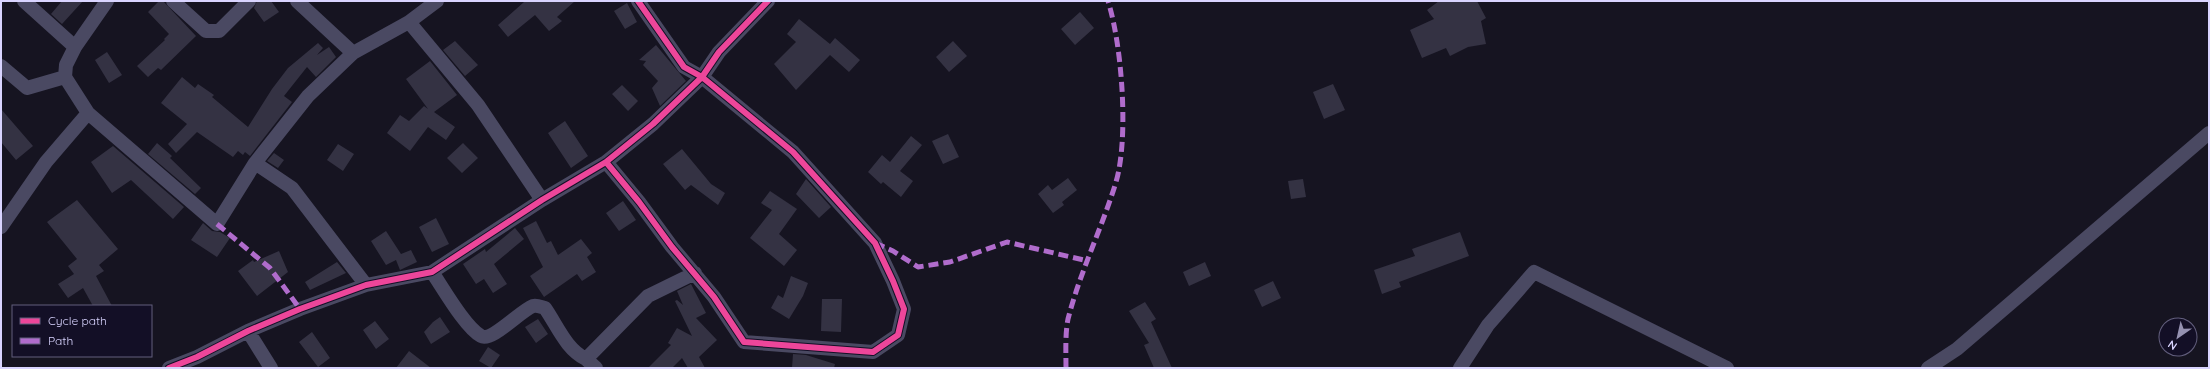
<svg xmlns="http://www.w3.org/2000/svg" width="2210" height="369" font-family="Quicksand,sans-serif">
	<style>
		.building { fill: #343243 }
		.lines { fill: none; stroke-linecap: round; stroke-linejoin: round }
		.street { stroke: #4a4962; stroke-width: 14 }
		.quiet { stroke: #b06ccc; stroke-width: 5; stroke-dasharray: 10 5; stroke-linecap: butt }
		.cycleway-casing { stroke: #130f26; stroke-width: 8 }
		.cycleway { stroke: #ed469a; stroke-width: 6 }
	</style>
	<rect width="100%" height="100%" fill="#161421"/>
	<path class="building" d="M62,1H83L62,24L51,14Z
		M159,1H163L196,36L161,70L158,68L148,77L137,66L165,40L164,39L169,34L148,12Z
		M257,1H271L279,12L264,22L254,8Z
		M522,1H575L557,17L562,21L549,31L535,15L508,37L498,25L524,2Z
		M1439,1H1477L1486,18L1481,21L1486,44L1468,47L1450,56L1446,48L1422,58L1410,30L1434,19L1427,10Z
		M627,3L637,22L625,29L614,11Z
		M1080,12L1094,28L1075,45L1061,29Z
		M799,19L830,44L835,38L860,60L849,72L830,55L796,90L774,64L796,42L787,34Z
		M455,41L478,65L465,76L443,50Z
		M953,41L967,56L949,72L936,57Z
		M318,43L323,48L317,55L329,47L336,57L316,77L307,67L284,96L292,102L250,156L245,152L243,155L238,151L233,157L197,132L176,153L168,144L187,124L161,103L182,77L195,88L198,84L214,95L212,97L248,127L272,89L288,68Z
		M656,45L686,81L660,106L652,88L658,81L643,65L646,61L639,60Z
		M107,52L122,75L109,83L95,60Z
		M430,61L457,95L434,112L455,127L446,140L428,127L410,151L387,133L400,115L409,121L424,106L428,109L406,79Z
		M1333,84L1345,110L1324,119L1313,92Z
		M622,85L638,101L628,111L612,94Z
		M1,109L33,146L16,160L1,142Z
		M565,121L588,156L571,168L548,133Z
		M948,134L959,157L943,164L932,141Z
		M911,136L922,145L900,171L913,181L901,197L883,182L881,184L868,172L882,155L890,162Z
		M157,143L172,156L170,158L201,188L195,194L148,154Z
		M463,143L478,158L462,173L447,158Z
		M338,144L354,154L343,171L327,160Z
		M113,146L184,207L173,219L131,180L112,193L91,162Z
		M682,149L711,184L725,193L718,205L691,185L685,190L663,164Z
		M274,153L284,160L278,168L267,161Z
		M1068,178L1077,190L1062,202L1064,205L1053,213L1038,194L1048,185L1052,190Z
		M806,179L831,207L819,218L796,194Z
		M1303,179L1306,197L1291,199L1288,181Z
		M770,191L797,209L779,234L797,250L784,266L750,238L772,210L761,203Z
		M77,200L118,249L99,265L104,271L96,276L112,306H93L83,288L68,298L58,284L74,274L68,266L77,259L47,222Z
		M623,201L636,220L619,231L606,213Z
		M436,218L449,244L432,252L419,227Z
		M536,221L547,243L551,241L558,255L581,239L592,253L587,257L596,272L582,281L577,274L544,297L530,276L543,267L523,228Z
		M203,223L212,231L220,232L230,238L217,257L191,240Z
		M515,228L524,239L494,264L507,284L493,293L484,279L476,284L463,264L485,249L486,252Z
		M386,231L401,254L411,250L417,262L400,270L396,260L386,265L371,241Z
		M1460,232L1469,256L1399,282L1401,287L1382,294L1374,270L1415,256L1412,249Z
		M279,251L288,272L257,296L238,271L253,260L254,262Z
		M337,262L346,273L310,290L305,282Z
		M1205,262L1211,276L1189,286L1183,272Z
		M791,276L808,283L803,296L789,319L771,308L778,295L783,298Z
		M1273,281L1281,298L1262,307L1254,290Z
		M691,284L706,313L696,318L717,340L699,357L705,368H688L682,358L672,368H648L671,345L668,343L677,328L692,336L675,301L677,300L683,305L677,291Z
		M822,299H842L841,332L821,331Z
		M1145,302L1156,319L1151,322L1172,368H1154L1144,345L1149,343L1129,311Z
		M440,317L450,332L431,344L424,332L433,322Z
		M538,319L548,334L536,343L525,327Z
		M375,321L389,339L376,349L363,330Z
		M312,332L330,358L318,367L299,342Z
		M488,347L500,355L491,368L479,361Z
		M409,351L431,368H396Z
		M793,354L806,355L835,364L834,368H792Z"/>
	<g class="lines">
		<path class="street" d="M24,1L75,47
			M107,1L75,47L66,65L65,77L88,113L217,224L255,163L308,96L353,53L409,22L437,1
			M173,1L206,31H219L249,1
			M297,1L353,53
			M409,22L478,105L542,200
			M1,66L27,88L65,77
			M606,162L639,202L672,247L714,297L744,342L873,352L898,335L904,309L893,281L875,243L793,152L702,77L684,67L638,1
			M255,163L292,188L366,285
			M1,227L46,162L88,113
			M432,272C443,288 465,327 481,336C492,342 520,311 533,306C537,305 541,307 545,308C558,327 566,349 586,359L648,296L695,273
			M248,331L271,368
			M586,359L596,368
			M169,368L197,357L248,331L300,309L366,285L432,272L542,200L606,162L653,124L702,77L719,52L768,1
			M1460,368L1488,325L1534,272L1727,368
			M1928,368L1957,349L2209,133"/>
		<path class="quiet" d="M217,224L270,268L300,309
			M875,243L893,251L918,267L950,262L1007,242L1088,261
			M1066,368C1066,353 1065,334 1068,319C1080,272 1102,228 1116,182C1129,138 1122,45 1108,1"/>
		<defs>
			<path id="cycleway" d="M606,162L639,202L672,247L714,297L744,342L873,352L898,335L904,309L893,281L875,243L793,152L702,77L684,67L638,1
				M169,368L197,357L248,331L300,309L366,285L432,272L542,200L606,162L653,124L702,77L719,52L768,1"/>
		</defs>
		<use href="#cycleway" class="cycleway-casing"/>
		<use href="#cycleway" class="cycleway"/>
	</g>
	<rect width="2210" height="369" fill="none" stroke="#d9d4ff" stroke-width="4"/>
	<rect x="12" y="305" width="140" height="52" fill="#130f26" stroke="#625e7d"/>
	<rect x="20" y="318" width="20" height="6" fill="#ed469a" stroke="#625e7d"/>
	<text x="48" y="325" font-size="12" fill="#d9d4ff">Cycle path</text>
	<rect x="20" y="338" width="20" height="6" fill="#b06ccc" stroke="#625e7d"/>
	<text x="48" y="345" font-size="12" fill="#d9d4ff">Path</text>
	<g transform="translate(2178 337) rotate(214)"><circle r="19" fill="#130f26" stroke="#625e7d"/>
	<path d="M0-3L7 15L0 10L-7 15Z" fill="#9591b1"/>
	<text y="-6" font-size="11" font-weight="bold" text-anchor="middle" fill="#d9d4ff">N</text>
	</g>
</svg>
